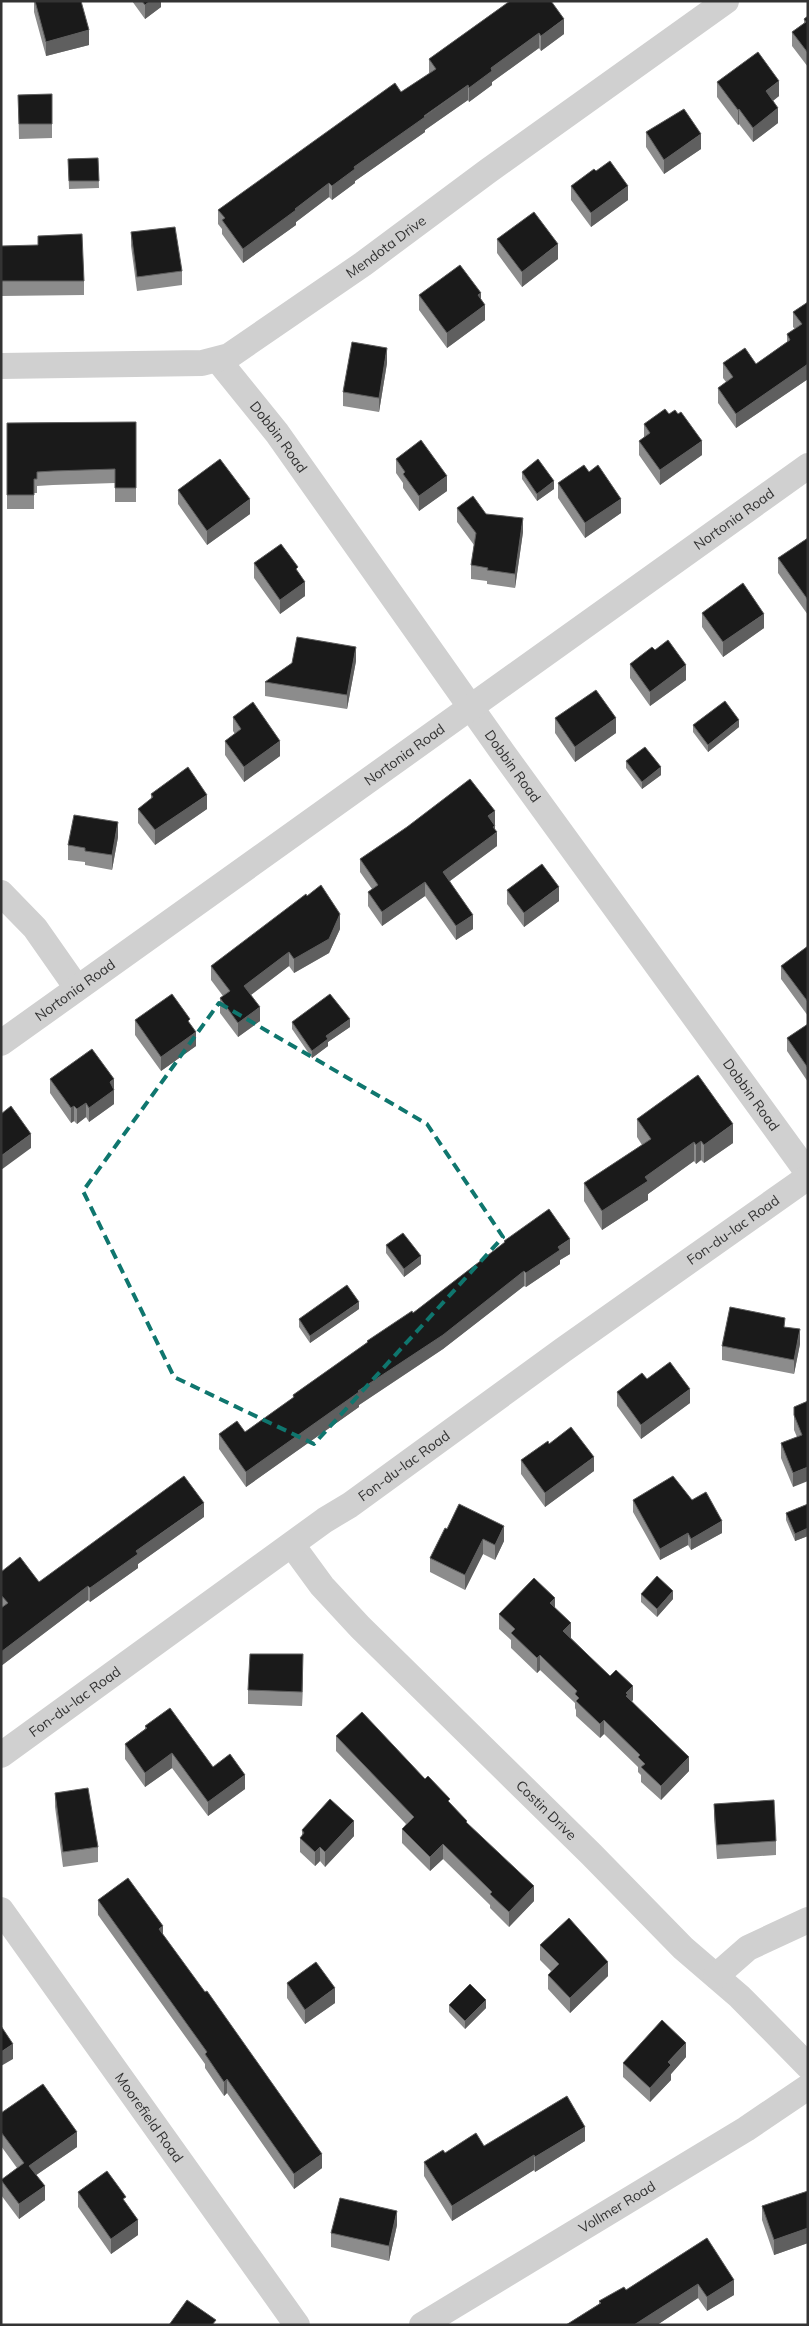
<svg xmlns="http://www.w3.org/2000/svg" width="809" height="2326" font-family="Mulish,sans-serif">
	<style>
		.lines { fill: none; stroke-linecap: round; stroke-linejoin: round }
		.street { stroke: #d0d0d0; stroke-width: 26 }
		.wall { fill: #8c8c8c }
		.shaded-wall { fill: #5f5f5f }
		.building { fill: #1a1a1a; stroke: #5f5f5f }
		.marked { fill: none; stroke: #0f766e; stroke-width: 4; stroke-dasharray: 10 6; stroke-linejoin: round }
		.labels { text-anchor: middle; stroke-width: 5; stroke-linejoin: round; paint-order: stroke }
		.street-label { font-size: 14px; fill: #333; stroke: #fff }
	</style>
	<rect width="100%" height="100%" fill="#fff"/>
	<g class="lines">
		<g class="street">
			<path id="s1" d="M218,360L277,433L503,753L808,1173"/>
			<path id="s2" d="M1,366L202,363L229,356L363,264L488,171L726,1"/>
			<path d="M1,893L35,928L77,988"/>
			<path id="s3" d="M1,1043L808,466"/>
			<path id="s4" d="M292,1545L322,1586L360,1627L591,1854L683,1948L740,1997L808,2066"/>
			<path id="s5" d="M1,1755L325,1520L350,1505L563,1350L808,1177"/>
			<path id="s6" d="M1,1910L297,2325"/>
			<path d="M716,1976L748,1948L808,1920"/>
			<path id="s7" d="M422,2325L746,2129L808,2087"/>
		</g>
	</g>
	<path class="wall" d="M34,1H81L89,45L46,56L34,12Z
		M132,1H161V7L145,19Z
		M510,1L564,34L541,51L539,48L492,82V85L469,102L468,100L425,130V132L355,181V183L332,200L329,197L296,222V225L243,263L222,234V229L218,224V210L429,74V59Z
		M808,16V67L792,46V32L804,23V19Z
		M717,82L779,96L773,101L778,123L753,142L739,124L738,125L717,97Z
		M52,94V138L19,139L18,95Z
		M646,132L701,149L664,174L646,147Z
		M98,158L99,188L69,189L68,159Z
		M571,186L628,200L591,227L571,200Z
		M131,232L182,271V285L137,291L131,246Z
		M497,239L558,259L522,287L497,253Z
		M1,246L84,281V295L1,296Z
		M419,295L481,300L485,320L447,348L419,310Z
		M808,302V379L736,428L718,403V388L726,382L723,378V363L756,364L787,342V334L795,329L793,327V312Z
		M387,363L379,412L343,406V392Z
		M669,414L702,455L660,485L639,455V441L644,438V424Z
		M136,422V502H115V483L53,485L37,486V493H34V509H7V423Z
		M396,459L447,491L419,511L403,488V483L396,473Z
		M522,472L554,489L537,501L522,479Z
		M589,472L621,513L585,538L558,498V483Z
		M178,490L250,514L207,545L178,504Z
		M457,508L486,514L523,532L515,588L487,584V581L471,579V565L474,545L457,522Z
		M808,538V615L778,573V558Z
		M254,563L298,572L305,596L280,614L254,578Z
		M702,613L764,628L723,657L702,627Z
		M655,650L686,680L650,706L630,678V664Z
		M356,661L347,709L265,696V682L292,663Z
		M233,717L280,756L244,782L225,755V741L235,734L233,731Z
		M555,718L616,733L575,762L555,733Z
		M693,725L739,727L708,752L693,732Z
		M626,761L661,775L642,789L626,768Z
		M151,794L207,809L155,845L138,823V809L151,799Z
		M494,825L497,846L450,881L473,929L456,940L425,896L382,926L368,906V892L372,889L360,872V859Z
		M118,837L112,870L85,865V862L68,860V845Z
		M507,890L559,901L524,927L507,904Z
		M307,896L340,929L329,953L294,973L289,966L251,995L260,1021L238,1037L220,1013V998L223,996L211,980V966Z
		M808,946V1016L781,979V966Z
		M135,1020L190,1024L196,1046L161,1071L135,1035Z
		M292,1022L350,1027L328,1042V1046L312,1058L292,1029Z
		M808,1024V1082L787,1051V1038Z
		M50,1079L114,1088V1104L89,1122L86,1117L77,1124L74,1121L71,1123L50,1093Z
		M637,1119L733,1143L704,1163L701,1160L696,1164L694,1161L648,1194V1200L602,1230L584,1201V1183L642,1145L637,1137Z
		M504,1241L570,1254L560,1260V1264L526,1287L524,1286L443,1349L359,1405V1407L246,1487L219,1449V1434L245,1432L293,1398V1395L367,1343V1341L413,1313L504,1243Z
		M386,1245L421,1264L404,1277L386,1253Z
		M359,1309L310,1343L299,1327V1319Z
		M785,1327L800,1344L794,1374L722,1360V1346Z
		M647,1379L690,1403L641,1439L617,1406V1392Z
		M808,1401L793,1487L781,1458V1443L797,1437L794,1430V1407Z
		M549,1444L594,1471L545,1507L521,1474V1460Z
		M633,1500L722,1533L691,1550L688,1545L660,1560L633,1512Z
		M808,1504V1536L795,1541L786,1520V1513Z
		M204,1517L138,1564V1568L90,1602L88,1600L1,1666V1572L39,1582Z
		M447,1529L504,1541L495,1560L483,1554L465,1590L430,1572V1558Z
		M641,1594L673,1599L657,1617L641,1602Z
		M555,1608L571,1638L633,1700L632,1701L689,1771L661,1800L641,1782V1775L638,1772V1767L604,1734L600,1738L576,1716V1710L575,1708V1703L540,1670L537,1673L511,1648V1640L499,1629V1614Z
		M303,1668L302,1706L248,1704V1690Z
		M145,1726L213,1767L245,1789L208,1816L172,1768L145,1787L125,1759V1744L145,1729Z
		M336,1736L425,1779L450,1803L534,1901L509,1927L490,1908V1905L443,1859L430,1871L402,1843V1829L406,1824L336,1751Z
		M55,1793L98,1847V1862L63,1867L55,1807Z
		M714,1804L776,1841V1855L717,1859L714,1819Z
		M302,1830L354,1836L325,1867L320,1861L315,1866L300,1852V1838L302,1836Z
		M98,1900L163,1935L322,2168L294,2189L227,2093L224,2096L205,2068V2064L98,1915Z
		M540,1945L608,1976L570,2013L548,1989V1975L551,1971L540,1960Z
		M287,1983L335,2003L305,2024L287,1998Z
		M449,2005L486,2008L465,2029L449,2012Z
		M686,2057L671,2074V2080L650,2102L623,2077V2063Z
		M1,2113L77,2147L36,2175L45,2200L19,2219L1,2195V2180L17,2168L1,2146Z
		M585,2141L535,2172L534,2170L452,2221L424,2176V2162L445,2153L484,2146Z
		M808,2191V2243L774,2255L762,2220V2206Z
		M78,2192L126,2203L138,2235L111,2254L78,2207Z
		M397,2225L389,2261L331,2247V2233Z
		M707,2238L734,2295L707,2311L698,2298L657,2325H566L599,2304V2301L626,2290Z"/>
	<path class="shaded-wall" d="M150,1H161V7L145,19V5Z
		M564,19V34L541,51V36Z
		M89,30V45L46,56V42Z
		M539,33V48L492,82V85L469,102V88L491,68Z
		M779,81V96L766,106V91Z
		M468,85V100L425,130V132L355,181V183L332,200V186L354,167Z
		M778,108V123L753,142V128Z
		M739,109V124L738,125V110Z
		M701,134V149L664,174V160Z
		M329,183V197L296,222V225L243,263V249L295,209Z
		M628,186V200L591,227V213Z
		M558,244V259L522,287V272Z
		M481,293V307L478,295Z
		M485,305V320L447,348V333Z
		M387,348V363L379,412V398Z
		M808,364V379L736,428V414Z
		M702,441V455L660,485V470Z
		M447,476V491L419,511V496Z
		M554,481V489L537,501V494Z
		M250,499V514L207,545V531Z
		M621,499V513L585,538V523Z
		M523,518V532L515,588V574Z
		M305,582V596L280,614V600Z
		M764,614V628L723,657V642Z
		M356,647V661L347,709V695Z
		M686,665V680L650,706V692Z
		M616,718V733L575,762V747Z
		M739,720V727L708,752V745Z
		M280,741V756L244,782V767Z
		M661,767V775L642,789V782Z
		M207,795V809L155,845V830Z
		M495,811V825L488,830V816Z
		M118,822V837L112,870V855Z
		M495,826V834L497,832V846L443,886V872Z
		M425,882V896L382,926V912Z
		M559,887V901L524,927V913Z
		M340,914V929L329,953L294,973V959Z
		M473,915V929L456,940V926Z
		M289,952V966L244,1000V986Z
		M260,1007V1021L238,1037V1023Z
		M350,1019V1027L328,1042V1046L312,1058V1051L326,1036Z
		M196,1032V1046L161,1071V1057Z
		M114,1079V1104L89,1122V1108L110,1082Z
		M86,1103V1117L77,1124V1109Z
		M74,1106V1121L71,1123V1108Z
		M733,1124V1143L704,1163V1145Z
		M31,1134V1148L1,1170V1156Z
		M701,1141V1160L696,1164V1145Z
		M694,1142V1161L648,1194V1200L602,1230V1211L645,1177Z
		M570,1239V1254L560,1260V1264L526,1287V1273L558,1247Z
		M421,1256V1264L404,1277V1269Z
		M524,1271V1286L443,1349L359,1405V1407L246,1487V1472Z
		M359,1302V1309L310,1343V1336Z
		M800,1329V1344L794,1374V1360Z
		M690,1389V1403L641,1439V1425Z
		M594,1457V1471L545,1507V1493Z
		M808,1467V1481L793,1487V1473Z
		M204,1503V1517L138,1564V1568L90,1602V1588L136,1551Z
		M722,1521V1533L691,1550V1539Z
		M504,1526V1541L495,1560V1545Z
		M808,1528V1536L795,1541V1534Z
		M688,1533V1545L660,1560V1549Z
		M483,1539V1554L465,1590V1575Z
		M88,1586V1600L1,1666V1652Z
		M673,1591V1599L657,1617V1609Z
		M555,1598V1612L550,1603Z
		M571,1623V1638L563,1646V1631Z
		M303,1654V1668L302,1706V1692Z
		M540,1655V1670L537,1673V1658Z
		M633,1686V1700L628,1705L626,1693Z
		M604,1720V1734L600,1738V1724Z
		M172,1753V1768L145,1787V1773Z
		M689,1757V1771L661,1800V1786Z
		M245,1775V1789L208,1816V1802Z
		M354,1821V1836L325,1867V1852Z
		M443,1844V1859L430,1871V1857Z
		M320,1847V1861L315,1866V1852Z
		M534,1886V1901L509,1927V1912Z
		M163,1926V1940L159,1929Z
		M608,1962V1976L570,2013V1998Z
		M335,1988V2003L305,2024V2010Z
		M486,2000V2008L465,2029V2021Z
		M686,2043V2057L671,2074V2080L650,2102V2088L668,2062Z
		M13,2044V2059L1,2066V2052Z
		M227,2079V2093L224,2096V2082Z
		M585,2127V2141L535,2172V2157Z
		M77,2132V2147L29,2180V2166Z
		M322,2154V2168L294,2189V2174Z
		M534,2155V2170L452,2221V2206Z
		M45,2186V2200L19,2219V2204Z
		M397,2211V2225L389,2261V2246Z
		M138,2220V2235L111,2254V2239Z
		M808,2228V2243L774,2255V2240Z
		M734,2280V2295L707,2311V2297Z
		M698,2284V2298L657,2325H634Z"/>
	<path class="building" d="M35,1H81L89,30L46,42Z
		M142,1H150L145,5Z
		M510,1H551L564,19L541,36L539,33L491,68L492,71L469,88L468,85L424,116L425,117L354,167L355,169L332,186L329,183L295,209L296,210L243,249L222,220L225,218L218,210L395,83L401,92L436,69L429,59Z
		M808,16V53L792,32L806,22L804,19Z
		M758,52L779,81L766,91L778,108L753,128L739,109L738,110L717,82Z
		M52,94V124H19L18,95Z
		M684,109L701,134L664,160L646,132Z
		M98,158L99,181H69L68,159Z
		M610,161L628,186L591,213L571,186L594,169L596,171Z
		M534,212L558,244L522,272L497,239Z
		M175,227L182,271L137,277L131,232Z
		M82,234L84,281H1V246L38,245V236Z
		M460,265L481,293L478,295L485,305L447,333L419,295Z
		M808,302V364L736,414L718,388L733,377L723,363L745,348L756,364L790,340L787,334L802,324L793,312Z
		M352,342L387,348L379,398L343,392Z
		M665,409L669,414L675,410L678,414L681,412L702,441L660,470L639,441L650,433L644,424Z
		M136,422V488H115V469L53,471L37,472V479H34V495H7V423Z
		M421,440L447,476L419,496L403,474L405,472L396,459Z
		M220,459L250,499L207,531L178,490Z
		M538,459L554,481L537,494L522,472Z
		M584,465L589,472L598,465L621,499L585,523L558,483Z
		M473,496L486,514L523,518L515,574L487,570L488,568L471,565L476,533L457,508Z
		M808,538V600L778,558Z
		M281,544L298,567L296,569L305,582L280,600L254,563Z
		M743,583L764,614L723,642L702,613Z
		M297,637L356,647L347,695L265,682L292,663Z
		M668,640L686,665L650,692L630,664L652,647L655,650Z
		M596,690L616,718L575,747L555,718Z
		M725,701L739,720L708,745L693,725Z
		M253,702L280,741L244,767L225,741L241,729L233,717Z
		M645,747L661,767L642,782L626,761Z
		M188,767L207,795L155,830L138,809L153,797L151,794Z
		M470,779L495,811L488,816L495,826L493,827L497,832L443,872L473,915L456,926L425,882L382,912L368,892L378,885L360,859L407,827Z
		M74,815L118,822L112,855L85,851V848L68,845Z
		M542,864L559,887L524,913L507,890Z
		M321,885L340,914L329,939L294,959L289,952L244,986L260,1007L238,1023L220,998L230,991L211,966L306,894L307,896Z
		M808,946V1002L781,966Z
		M172,994L190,1019L188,1021L196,1032L161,1057L135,1020Z
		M330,994L350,1019L326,1036L328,1039L312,1051L292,1022Z
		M808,1024V1068L787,1038Z
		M92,1049L114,1079L110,1082L114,1090L89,1108L86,1103L77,1109L74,1106L71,1108L50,1079Z
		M698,1075L733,1124L704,1145L701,1141L696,1145L694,1142L645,1177L648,1181L602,1211L584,1183L651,1139L637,1119Z
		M11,1106L31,1134L1,1156V1114Z
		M549,1209L570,1239L558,1247L560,1250L526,1273L524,1271L443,1335L358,1391L359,1392L246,1472L219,1434L237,1421L245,1432L294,1397L293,1395L368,1342L367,1341L412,1311L413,1313L505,1242L504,1241Z
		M403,1233L421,1256L404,1269L386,1245Z
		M347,1285L359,1302L310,1336L299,1319Z
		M730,1307L785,1318L784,1327L800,1329L794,1360L722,1346Z
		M670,1362L690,1389L641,1425L617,1392L642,1373L647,1379Z
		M808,1401V1467L793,1473L781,1443L802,1435L794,1415V1407Z
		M571,1427L594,1457L545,1493L521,1460L548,1441L549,1444Z
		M184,1476L204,1503L136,1551L138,1554L90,1588L88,1586L1,1652V1608L8,1603L1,1595V1572L20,1557L39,1582Z
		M673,1476L692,1500L706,1492L722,1521L691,1539L688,1533L660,1549L633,1500Z
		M459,1504L504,1526L495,1545L483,1539L465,1575L430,1558L445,1528L447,1529Z
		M808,1504V1528L795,1534L786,1513Z
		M657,1576L673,1591L657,1609L641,1594Z
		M534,1578L555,1598L550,1603L571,1623L563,1631L610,1676L616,1670L633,1686L626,1693L628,1695L626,1696L689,1757L661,1786L641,1767L645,1764L638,1757L640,1755L604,1720L600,1724L576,1701L579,1698L575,1694L577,1691L540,1655L537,1658L511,1633L515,1629L499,1614Z
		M250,1654H303L302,1692L248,1690Z
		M170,1708L213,1767L230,1754L245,1775L208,1802L172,1753L145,1773L125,1744L147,1728L145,1726Z
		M362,1712L425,1779L428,1776L450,1799L448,1801L467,1821L466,1822L534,1886L509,1912L490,1894L492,1892L443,1844L430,1857L402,1829L414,1817L336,1736Z
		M88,1788L98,1847L63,1852L55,1793Z
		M330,1799L354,1821L325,1852L320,1847L315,1852L300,1838L304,1833L302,1830Z
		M774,1800L776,1841L717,1845L714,1804Z
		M128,1878L163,1926L159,1929L205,1992L207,1991L322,2154L294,2174L227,2079L224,2082L205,2054L207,2052L98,1900Z
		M569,1918L608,1962L570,1998L548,1975L559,1964L540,1945Z
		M316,1962L335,1988L305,2010L287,1983Z
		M470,1984L486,2000L465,2021L449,2005Z
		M662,2020L686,2043L668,2062L671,2065L650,2088L623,2063Z
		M1,2026L13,2044L1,2052Z
		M43,2084L77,2132L29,2166L45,2186L19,2204L1,2180L24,2163L1,2132V2113Z
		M567,2096L585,2127L535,2157L534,2155L452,2206L424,2162L443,2150L445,2153L476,2133L484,2146Z
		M107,2171L126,2197L123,2199L138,2220L111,2239L78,2192Z
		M808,2191V2228L774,2240L762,2206Z
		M340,2198L397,2211L389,2246L331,2233Z
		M707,2238L734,2280L707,2297L698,2284L634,2325H566L601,2303L599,2301L624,2287L626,2290Z
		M187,2300L216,2320L212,2325H169Z"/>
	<path class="marked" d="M219,1003L427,1124L503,1237L314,1444L174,1377L83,1191Z"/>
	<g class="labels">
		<g class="street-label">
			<text dy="5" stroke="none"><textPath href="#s2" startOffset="420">Mendota Drive</textPath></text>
			<text dy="5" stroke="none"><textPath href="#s1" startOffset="98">Dobbin Road</textPath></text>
			<text dy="5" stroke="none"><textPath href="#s3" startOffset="901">Nortonia Road</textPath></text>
			<text dy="5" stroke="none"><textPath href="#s3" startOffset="496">Nortonia Road</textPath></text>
			<text dy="5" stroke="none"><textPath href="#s1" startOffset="502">Dobbin Road</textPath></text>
			<text dy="5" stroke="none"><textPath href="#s3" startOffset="91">Nortonia Road</textPath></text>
			<text dy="5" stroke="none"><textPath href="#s1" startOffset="908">Dobbin Road</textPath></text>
			<text dy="5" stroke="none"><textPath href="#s5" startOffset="901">Fon-du-lac Road</textPath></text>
			<text dy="5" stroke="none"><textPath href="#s5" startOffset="496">Fon-du-lac Road</textPath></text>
			<text dy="5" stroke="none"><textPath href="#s5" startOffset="91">Fon-du-lac Road</textPath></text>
			<text dy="5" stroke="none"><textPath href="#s4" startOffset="368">Costin Drive</textPath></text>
			<text dy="5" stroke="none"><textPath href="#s6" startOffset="255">Moorefield Road</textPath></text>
			<text dy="5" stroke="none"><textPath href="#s7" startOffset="228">Vollmer Road</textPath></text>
		</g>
	</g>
	<rect width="809" height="2326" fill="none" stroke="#333333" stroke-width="5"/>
</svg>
